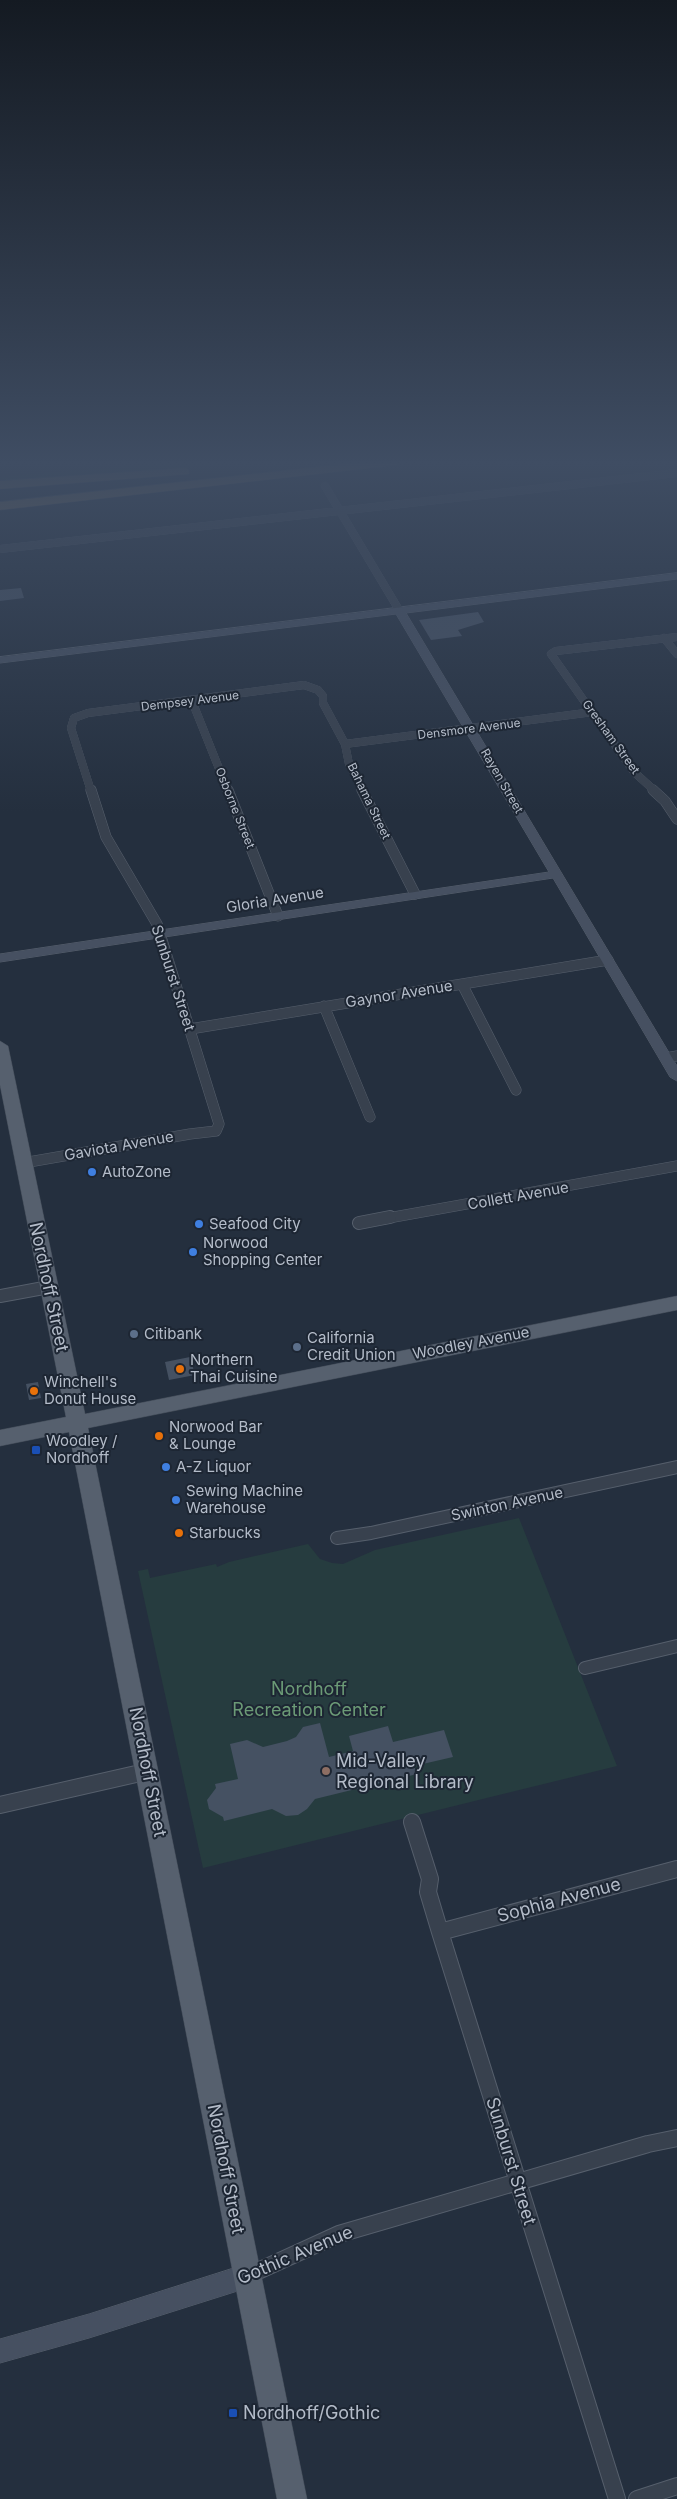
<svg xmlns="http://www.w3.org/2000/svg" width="677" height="2499" font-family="Inter,sans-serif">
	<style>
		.green { fill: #263c3f }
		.building { fill: #455162 }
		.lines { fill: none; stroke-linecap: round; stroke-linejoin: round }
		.street-far3-casing { stroke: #565f6c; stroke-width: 8 }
		.street-far2-casing { stroke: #565f6c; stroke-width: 11 }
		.street-far1-casing { stroke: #565f6c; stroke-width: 14 }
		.street-casing { stroke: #565f6c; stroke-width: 18 }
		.secondary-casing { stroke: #565f6c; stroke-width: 1 }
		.primary-casing { stroke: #414a57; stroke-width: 1 }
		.highway-casing { stroke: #434c59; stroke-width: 1 }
		.street-far3 { stroke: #38414e; stroke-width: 8 }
		.street-far2 { stroke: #38414e; stroke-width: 10 }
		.street-far1 { stroke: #38414e; stroke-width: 12 }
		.street { stroke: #38414e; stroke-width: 16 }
		.secondary { fill: #465061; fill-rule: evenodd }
		.primary { fill: #56606e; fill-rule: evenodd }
		.highway { fill: #746855; fill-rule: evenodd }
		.shop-dot { fill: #3f7fe0; stroke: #1d2633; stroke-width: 2 }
		.service-dot { fill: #5c6f8a; stroke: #1d2633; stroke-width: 2 }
		.food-dot { fill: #e8710a; stroke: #1d2633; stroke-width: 2 }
		.transit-dot { fill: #1a4fb4; stroke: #1d2633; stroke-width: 2 }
		.education-dot { fill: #8d6e63; stroke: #1d2633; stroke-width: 2 }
		.labels { text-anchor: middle; stroke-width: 4; stroke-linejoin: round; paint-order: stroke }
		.far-street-label { font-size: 12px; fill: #b4bcc9; stroke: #1d2633 }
		.street-label { font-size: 15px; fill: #b4bcc9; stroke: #1d2633 }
		.poi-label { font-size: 15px; fill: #b4bcc9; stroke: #1d2633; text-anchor: start }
		.near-street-label { font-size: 18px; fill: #b4bcc9; stroke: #1d2633 }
		.near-park-label { font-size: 18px; fill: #6b9a76; stroke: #1d2633 }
		.near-poi-label { font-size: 18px; fill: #b4bcc9; stroke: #1d2633; text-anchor: start }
	</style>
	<rect width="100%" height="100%" fill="#242f3e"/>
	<path class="green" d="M172,462H253L0,482V477Z
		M519,1518L617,1766L203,1868L138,1571L148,1569L150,1578L216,1564L217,1567L229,1562L308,1544L320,1559L332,1563L343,1564L375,1550Z"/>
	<path class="building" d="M21,588L24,598L0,601V590Z
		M478,612L484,622L458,630L462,636L431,640L419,620Z
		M190,1357L195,1375L169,1380L165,1362Z
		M38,1382L41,1398L29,1400L26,1384Z
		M320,1723L329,1757L353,1751L349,1736L388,1726L393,1742L444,1730L453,1757L414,1766L417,1774L315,1799L307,1809L298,1815L286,1816L272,1809L224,1821L223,1817L209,1809L207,1800L216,1788L215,1784L238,1779L230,1744L247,1740L263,1747L287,1741L296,1737L303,1727Z"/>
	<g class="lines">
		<defs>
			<path id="street-far3" d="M325,486L399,610
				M0,549L677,473
				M664,638L677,654
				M192,701L228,791
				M345,744L593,712
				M91,791L71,728L74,718L88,713L304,685L318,690L323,696V703L345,744L349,764L363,791
				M655,791L634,772L551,654L556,651L677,637"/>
			<path id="street-far2" d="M228,790L278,916
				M362,790L415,894
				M653,790L665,801L677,819
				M462,984L516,1090
				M324,1006L370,1117
				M190,1029L608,960
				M666,1058L677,1056
				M23,1163L190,1134L216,1131L219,1124L157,924L106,837L91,790
				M383,1219L677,1166"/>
			<path id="street-far1" d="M359,1223L390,1217
				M0,1296L49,1287
				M337,1538L371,1533L677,1467
				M585,1668L677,1646
				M130,1775L148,1771"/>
			<path id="street" d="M0,1805L136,1774
				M412,1822L430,1879L428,1892L440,1932L617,2499
				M440,1932L677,1869
				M247,2276L339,2234L648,2144L677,2138
				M637,2499L677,2486"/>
			<path id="secondary" d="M677,573V579L406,613L677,1066V1081L670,1077L553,878L0,962V954L549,872L396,614L0,663V657Z
				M247,2264L255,2268L259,2276L255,2284L247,2288L89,2338L0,2363V2339L89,2314Z"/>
			<path id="primary" d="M0,1041L8,1046L85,1414L677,1296V1310L88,1428L307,2499H277L69,1432L0,1446V1430L66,1417L0,1085Z"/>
			<path id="highway" d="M362,462H402L396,465L0,510V502Z
				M185,468L189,470V474L0,489V481Z"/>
		</defs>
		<use href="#street-far3" class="street-far3-casing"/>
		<use href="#street-far2" class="street-far2-casing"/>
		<use href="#street-far1" class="street-far1-casing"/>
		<use href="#street" class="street-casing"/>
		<use href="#secondary" class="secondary-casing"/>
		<use href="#primary" class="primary-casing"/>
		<use href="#highway" class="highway-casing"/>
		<use href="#street-far3" class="street-far3"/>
		<use href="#street-far2" class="street-far2"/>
		<use href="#street-far1" class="street-far1"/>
		<use href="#street" class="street"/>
		<use href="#secondary" class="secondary"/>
		<use href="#primary" class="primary"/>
		<use href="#highway" class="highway"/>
	</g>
	<linearGradient id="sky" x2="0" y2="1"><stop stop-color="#141a22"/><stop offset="0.57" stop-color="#3f4d63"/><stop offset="1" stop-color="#3f4d63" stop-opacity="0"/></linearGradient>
	<rect width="677" height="812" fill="url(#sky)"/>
	<g class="shop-dot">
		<circle cx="92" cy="1172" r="5"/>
		<circle cx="199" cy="1224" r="5"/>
		<circle cx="193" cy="1252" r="5"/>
		<circle cx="166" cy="1467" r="5"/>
		<circle cx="176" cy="1500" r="5"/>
	</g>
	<g class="service-dot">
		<circle cx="134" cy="1334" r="5"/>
		<circle cx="297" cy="1347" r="5"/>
	</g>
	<g class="food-dot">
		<circle cx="180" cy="1369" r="5"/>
		<circle cx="34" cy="1391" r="5"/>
		<circle cx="159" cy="1436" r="5"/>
		<circle cx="179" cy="1533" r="5"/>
	</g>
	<g class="transit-dot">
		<rect x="31" y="1445" width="10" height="10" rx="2.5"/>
		<rect x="228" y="2408" width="10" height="10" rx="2.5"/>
	</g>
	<circle class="education-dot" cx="326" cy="1771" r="5"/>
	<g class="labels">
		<g class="far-street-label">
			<text transform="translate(190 701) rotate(-7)" y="4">Dempsey Avenue</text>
			<text transform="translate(469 729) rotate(-7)" y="4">Densmore Avenue</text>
			<text transform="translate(611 737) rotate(54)" y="4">Gresham Street</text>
			<text transform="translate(502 781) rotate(60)" y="4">Rayen Street</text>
			<text transform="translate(369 801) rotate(64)" y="4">Bahama Street</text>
			<text transform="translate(235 808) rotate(68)" y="4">Osborne Street</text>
		</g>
		<g class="street-label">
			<text transform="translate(275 900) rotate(-9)" y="5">Gloria Avenue</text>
			<text transform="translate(173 978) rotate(72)" y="5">Sunburst Street</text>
			<text transform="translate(399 994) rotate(-9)" y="5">Gaynor Avenue</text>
			<text transform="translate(119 1146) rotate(-10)" y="5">Gaviota Avenue</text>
			<text transform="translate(518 1196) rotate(-10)" y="5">Collett Avenue</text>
			<text transform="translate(471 1343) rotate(-11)" y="5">Woodley Avenue</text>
			<text transform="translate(507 1504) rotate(-12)" y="5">Swinton Avenue</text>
		</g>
		<g class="poi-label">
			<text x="102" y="1177">AutoZone</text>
			<text x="209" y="1229">Seafood City</text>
			<text x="203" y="1248">Norwood<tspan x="203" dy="17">Shopping Center</tspan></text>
			<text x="144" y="1339">Citibank</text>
			<text x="307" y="1343">California<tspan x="307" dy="17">Credit Union</tspan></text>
			<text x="190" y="1365">Northern<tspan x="190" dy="17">Thai Cuisine</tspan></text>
			<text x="44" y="1387">Winchell's<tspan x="44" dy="17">Donut House</tspan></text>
			<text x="169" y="1432">Norwood Bar<tspan x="169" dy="17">&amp; Lounge</tspan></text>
			<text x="46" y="1446">Woodley /<tspan x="46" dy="17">Nordhoff</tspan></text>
			<text x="176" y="1472">A-Z Liquor</text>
			<text x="186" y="1496">Sewing Machine<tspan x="186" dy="17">Warehouse</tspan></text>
			<text x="189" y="1538">Starbucks</text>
		</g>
		<g class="near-street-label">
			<text transform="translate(49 1287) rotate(78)" y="6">Nordhoff Street</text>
			<text transform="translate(148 1772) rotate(79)" y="6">Nordhoff Street</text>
			<text transform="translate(559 1900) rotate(-15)" y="6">Sophia Avenue</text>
			<text transform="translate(511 2161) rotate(73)" y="6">Sunburst Street</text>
			<text transform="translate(226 2169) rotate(79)" y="6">Nordhoff Street</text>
			<text transform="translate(295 2255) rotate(-23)" y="6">Gothic Avenue</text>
		</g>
		<g class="near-park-label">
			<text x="309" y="1695">Nordhoff<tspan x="309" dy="21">Recreation Center</tspan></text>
		</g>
		<g class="near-poi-label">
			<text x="336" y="1767">Mid-Valley<tspan x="336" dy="21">Regional Library</tspan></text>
			<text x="243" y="2419">Nordhoff/Gothic</text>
		</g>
	</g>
</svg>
